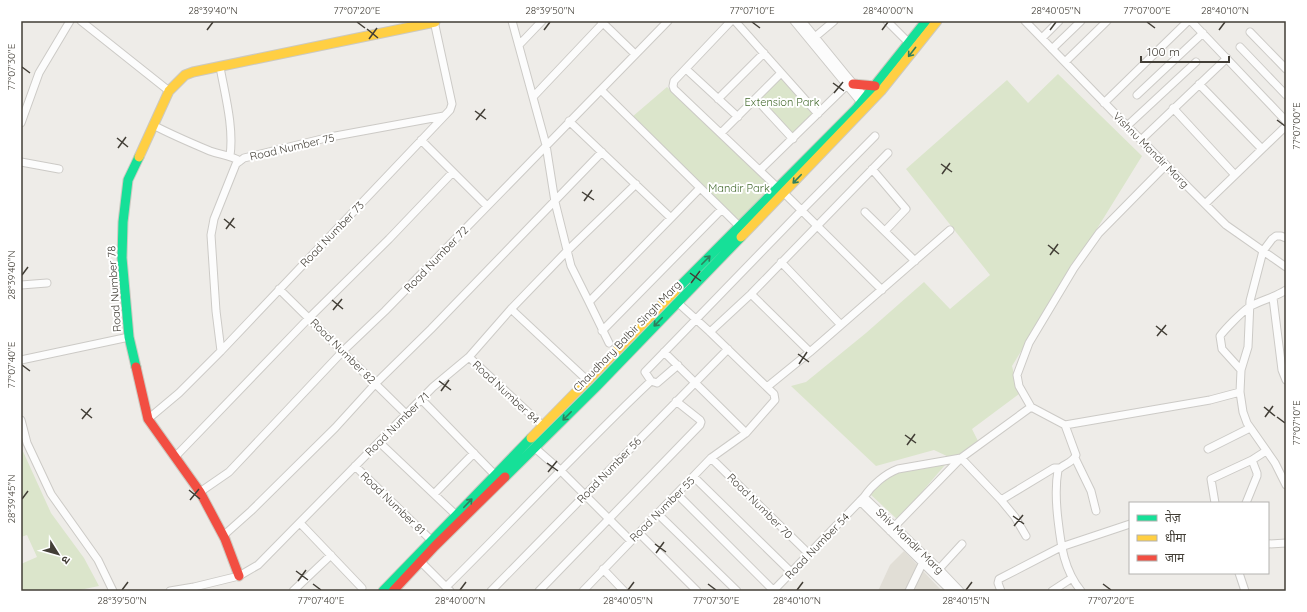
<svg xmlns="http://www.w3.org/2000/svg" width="1307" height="612" font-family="Quicksand,'Noto Sans Devanagari',sans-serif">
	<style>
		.residential { fill: #e1ded6 }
		.green { fill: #dbe5cb }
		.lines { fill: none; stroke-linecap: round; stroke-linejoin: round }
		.street-casing { stroke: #cccac6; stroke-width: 9 }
		.fast-casing { stroke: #ccc9c0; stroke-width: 11 }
		.slow-casing { stroke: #ccc9c0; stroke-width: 11 }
		.jam-casing { stroke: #ccc9c0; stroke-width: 11 }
		.street { stroke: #fcfcfc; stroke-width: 7 }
		.fast { stroke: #16e098; stroke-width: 9 }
		.slow { stroke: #ffcf43; stroke-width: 9 }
		.jam { stroke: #f24e42; stroke-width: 9 }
		.oneway { stroke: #307f5d }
		.ticks { fill: none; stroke: #423e36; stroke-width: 1.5 }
		.labels { text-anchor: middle; stroke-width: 4; stroke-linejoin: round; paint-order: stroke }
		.park-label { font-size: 11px; fill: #466c31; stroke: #fff }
		.street-label { font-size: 11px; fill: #423e36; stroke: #fff }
		.neatline { fill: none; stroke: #423e36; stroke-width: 1.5 }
		.ticks-label { font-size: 10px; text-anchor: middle; fill: #423e36 }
	</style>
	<rect width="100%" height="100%" fill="#eeece8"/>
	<path class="residential" d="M904,551L942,591H878L890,565Z"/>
	<path class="green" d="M1058,74L1142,156L1012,366L1019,394L972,429L978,441L953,459L934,450L876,466L791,386L806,382L866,333L924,282L950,309L990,275L906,169L1007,80L1028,103Z
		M781,76L815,114L793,139L756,99Z
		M667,87L776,187L739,224L632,117Z
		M21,447L51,513L84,558L99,586L75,591H21V564L37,557L27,535L21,537Z
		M945,465L898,520L870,494L894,472L904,469Z"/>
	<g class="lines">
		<defs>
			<path id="street" d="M81,21L169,91
				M512,21L546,145L555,202L571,266L589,302
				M601,21L635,54
				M731,21L674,81L673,86L674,89L778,188
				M735,21L818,114
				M794,21L864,106
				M802,21L846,75L868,101
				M887,21L909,43
				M1025,21L1127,126L1226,225L1286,267
				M1191,21L1286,121
				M1250,32L1286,69
				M815,37L834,21
				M1042,38L1059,21
				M519,45L542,21
				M1240,47L1286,95
				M1052,49L1081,21
				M1065,62L1107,21
				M220,67C225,95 234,127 230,156
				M686,69L738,117
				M1199,84L1262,149
				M601,90L739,226
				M1137,95L1203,33
				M533,97L603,23
				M718,99L764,53
				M756,99L793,139
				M1104,103L1188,21
				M1173,108L1235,175
				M569,121L671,218L589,302L609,343
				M21,123L39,73L70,21
				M153,125C172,135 191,143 210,151C221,155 230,155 240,161
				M1127,126L1196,62
				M721,133L781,73
				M421,140L487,206
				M1141,140L1227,58
				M21,162L59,169
				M872,169L906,209L885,231
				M760,170L847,85
				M784,193L882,290
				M1205,204L1286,126
				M865,212L915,261
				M671,218L700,188
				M1286,238L1281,236H1276L1272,239L1263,251L1250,301L1248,347L1241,370L1240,392L1243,412L1247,423L1252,430L1275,463L1286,485
				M781,262L841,325
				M21,285L47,283
				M279,289L406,414
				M751,294L810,352
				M1273,298L1282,370L1286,380
				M511,309L587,380
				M602,331L721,210
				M710,332L751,294L888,153
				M221,351L216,311L211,235L214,219L236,164L244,158L330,137L444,116
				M664,352L746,433L775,400L774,394L710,332L677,302
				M469,357L543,426
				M21,360L129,337
				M678,365L657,383L651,381L645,372L801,211L875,136
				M1241,370L1222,349L1220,336C1226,328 1241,313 1249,307C1261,300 1274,298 1286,290
				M767,387L810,352L950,230
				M421,399L495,475
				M148,419L179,393L221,351L450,110L452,104L434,21
				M21,420L27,443L51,494L98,560L113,591
				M1065,425L1210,400L1240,392
				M379,442L456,515
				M535,448L560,470L631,541
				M1208,449L1250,428
				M175,457L307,320L389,239L453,172
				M711,458L809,554
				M1075,458L1091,491L1096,511
				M355,466L432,541
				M694,477L791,572
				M200,492L229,472L343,351L385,311L668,21
				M434,494L474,453
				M677,494L773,590
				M864,497C872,485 885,474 898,469L961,458L1001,500L1015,517L1026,536
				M1001,500L1054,468H1060
				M860,501L951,591
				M1215,503L1211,479L1252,460
				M1246,503L1257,476V473L1252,460L1266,451
				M658,514L737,591
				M300,523L362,588
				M890,531L961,458L1031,407
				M639,533L697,591
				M223,536L251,511L335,428L376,383L431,329L602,152
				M1268,544L1286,543
				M421,562L450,591
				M603,569L624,591
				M939,569L962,544
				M1239,573L1245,591
				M446,587C515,519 580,448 651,381
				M170,591L194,587L239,576L258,565L433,387L469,357L511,309L567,251L636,184
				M293,591L331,555
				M491,591L728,349
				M539,591L700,425L701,422L700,420L676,401
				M583,591L711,458L746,433
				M773,591L864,497L939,569L960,591
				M909,591L923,562
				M1001,591L998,583L999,579L1061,547L1130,524
				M1052,591L1072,578
				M1081,591C1064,570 1061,546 1058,520C1056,503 1055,487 1058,470C1063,464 1073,463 1076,455L1065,425L1031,407L1019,386L1017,375L1029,343L1074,268L1099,233L1166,165"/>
			<path id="fast" d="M675,291L856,109L926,21
				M136,367L129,337L122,258L123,222L128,180L139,157
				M505,477L597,386L741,237
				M383,591L531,438"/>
			<path id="slow" d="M139,157L169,91L185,75L193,72L435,22
				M741,237L881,91L937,21
				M531,438L675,291"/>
			<path id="jam" d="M853,84L875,86
				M136,367L148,419L200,492L225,539L239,576
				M393,591L435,546L505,477"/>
		</defs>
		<use href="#street" class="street-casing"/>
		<use href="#fast" class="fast-casing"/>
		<use href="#slow" class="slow-casing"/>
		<use href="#jam" class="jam-casing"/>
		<use href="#street" class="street"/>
		<use href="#fast" class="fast"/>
		<use href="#slow" class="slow"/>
		<use href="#jam" class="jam"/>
	</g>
	<defs><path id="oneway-shaft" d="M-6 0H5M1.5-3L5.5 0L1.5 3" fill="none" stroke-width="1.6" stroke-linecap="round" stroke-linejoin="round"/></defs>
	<g class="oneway">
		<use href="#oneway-shaft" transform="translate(912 52) rotate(128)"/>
		<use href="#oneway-shaft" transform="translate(797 179) rotate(134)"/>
		<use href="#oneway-shaft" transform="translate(706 260) rotate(-45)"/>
		<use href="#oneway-shaft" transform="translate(658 322) rotate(134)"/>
		<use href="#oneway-shaft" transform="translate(567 416) rotate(135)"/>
		<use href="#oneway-shaft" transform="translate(468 503) rotate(-46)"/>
	</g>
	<path class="ticks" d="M357,22L365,28M752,22L760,28M1147,22L1155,28M367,29L378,38M207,30L213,22M544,30L550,22M882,30L888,22M1050,30L1056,22M1219,30L1225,22M369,39L377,28M22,67L30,73M833,83L844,91M834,93L843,82M475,111L486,119M476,120L485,109M1277,120L1285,126M117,138L128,147M118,148L126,137M941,164L952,172M942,174L950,163M582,192L594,200M584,201L592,190M224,219L235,228M226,229L234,218M1048,245L1059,254M1050,255L1058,244M690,273L701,281M22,275L28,267M691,283L700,271M332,300L343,309M333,310L342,299M1156,326L1167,335M1157,336L1166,325M798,354L809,362M799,364L807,352M22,365L30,371M439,381L451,390M441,391L449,380M1264,407L1275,416M81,409L92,418M1265,417L1273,406M1277,417L1285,423M82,419L91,408M905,435L916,443M907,445L915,434M547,463L558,471M548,472L557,461M189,490L200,499M22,499L28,491M190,500L199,489M1013,516L1024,524M1014,526L1023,515M655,544L666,552M656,553L664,542M296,571L308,580M298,581L306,570M313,584L321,590M708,584L716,590M1103,584L1111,590M122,590L128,582M460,590L466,582M628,590L634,582M797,590L803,582M966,590L972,582"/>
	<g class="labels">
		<g class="park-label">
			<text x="782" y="106">Extension Park</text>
			<text x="739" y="192">Mandir Park</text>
		</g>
		<g class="street-label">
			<text transform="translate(292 147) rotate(-13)" y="4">Road Number 75</text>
			<text transform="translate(1151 150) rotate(45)" y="4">Vishnu Mandir Marg</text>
			<text transform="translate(332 234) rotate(-46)" y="4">Road Number 73</text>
			<text transform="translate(436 259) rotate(-46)" y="4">Road Number 72</text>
			<text transform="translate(114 289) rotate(-94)" y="4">Road Number 78</text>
			<text transform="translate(627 336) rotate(-46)" y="4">Chaudhary Balbir Singh Marg</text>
			<text transform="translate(343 351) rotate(45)" y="4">Road Number 82</text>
			<text transform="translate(506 392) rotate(43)" y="4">Road Number 84</text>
			<text transform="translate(397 424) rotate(-45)" y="4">Road Number 71</text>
			<text transform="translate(609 470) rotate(-46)" y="4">Road Number 56</text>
			<text transform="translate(393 503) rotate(44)" y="4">Road Number 81</text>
			<text transform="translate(760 506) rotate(45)" y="4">Road Number 70</text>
			<text transform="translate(662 509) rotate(-45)" y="4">Road Number 55</text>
			<text transform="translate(910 541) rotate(44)" y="4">Shiv Mandir Marg</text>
			<text transform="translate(817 546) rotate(-46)" y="4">Road Number 54</text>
		</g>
	</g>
	<rect width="1307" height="612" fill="none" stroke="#ffffff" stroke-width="44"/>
	<rect x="1129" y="502" width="140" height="72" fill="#ffffff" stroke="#b3b2af"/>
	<rect x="1137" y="515" width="20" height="6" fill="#16e098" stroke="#b3b2af"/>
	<text x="1165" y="522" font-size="12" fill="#423e36">तेज़</text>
	<rect x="1137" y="535" width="20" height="6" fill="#ffcf43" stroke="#b3b2af"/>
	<text x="1165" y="542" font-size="12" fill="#423e36">धीमा</text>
	<rect x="1137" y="555" width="20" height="6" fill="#f24e42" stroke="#b3b2af"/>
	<text x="1165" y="562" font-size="12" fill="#423e36">जाम</text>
	<g transform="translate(58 554) rotate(127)" stroke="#ffffff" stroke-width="3" paint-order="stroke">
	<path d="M0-3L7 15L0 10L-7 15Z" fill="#423e36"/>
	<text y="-6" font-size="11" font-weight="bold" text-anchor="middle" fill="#423e36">उ</text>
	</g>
	<path d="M1141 56v6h88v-6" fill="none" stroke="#423e36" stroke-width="2"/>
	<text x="1147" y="56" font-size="12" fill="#423e36" stroke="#ffffff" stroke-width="3" paint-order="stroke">100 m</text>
	<rect x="22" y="22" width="1263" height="568" class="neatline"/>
	<g class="ticks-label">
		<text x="213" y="14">28°39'40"N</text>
		<text x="357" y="14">77°07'20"E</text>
		<text x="550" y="14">28°39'50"N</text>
		<text x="752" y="14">77°07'10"E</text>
		<text x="888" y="14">28°40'00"N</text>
		<text x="1056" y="14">28°40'05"N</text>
		<text x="1147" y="14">77°07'00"E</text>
		<text x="1225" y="14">28°40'10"N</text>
		<text transform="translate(11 67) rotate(-90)" y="4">77°07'30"E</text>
		<text transform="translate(1296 126) rotate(-90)" y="4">77°07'00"E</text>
		<text transform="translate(11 275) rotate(-90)" y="4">28°39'40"N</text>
		<text transform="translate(11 365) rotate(-90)" y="4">77°07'40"E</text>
		<text transform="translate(1296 423) rotate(-90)" y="4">77°07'10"E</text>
		<text transform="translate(11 499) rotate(-90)" y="4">28°39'45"N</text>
		<text x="122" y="604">28°39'50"N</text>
		<text x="321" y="604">77°07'40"E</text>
		<text x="460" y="604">28°40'00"N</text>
		<text x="628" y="604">28°40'05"N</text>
		<text x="716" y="604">77°07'30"E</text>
		<text x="797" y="604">28°40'10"N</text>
		<text x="966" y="604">28°40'15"N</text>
		<text x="1111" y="604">77°07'20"E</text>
	</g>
</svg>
